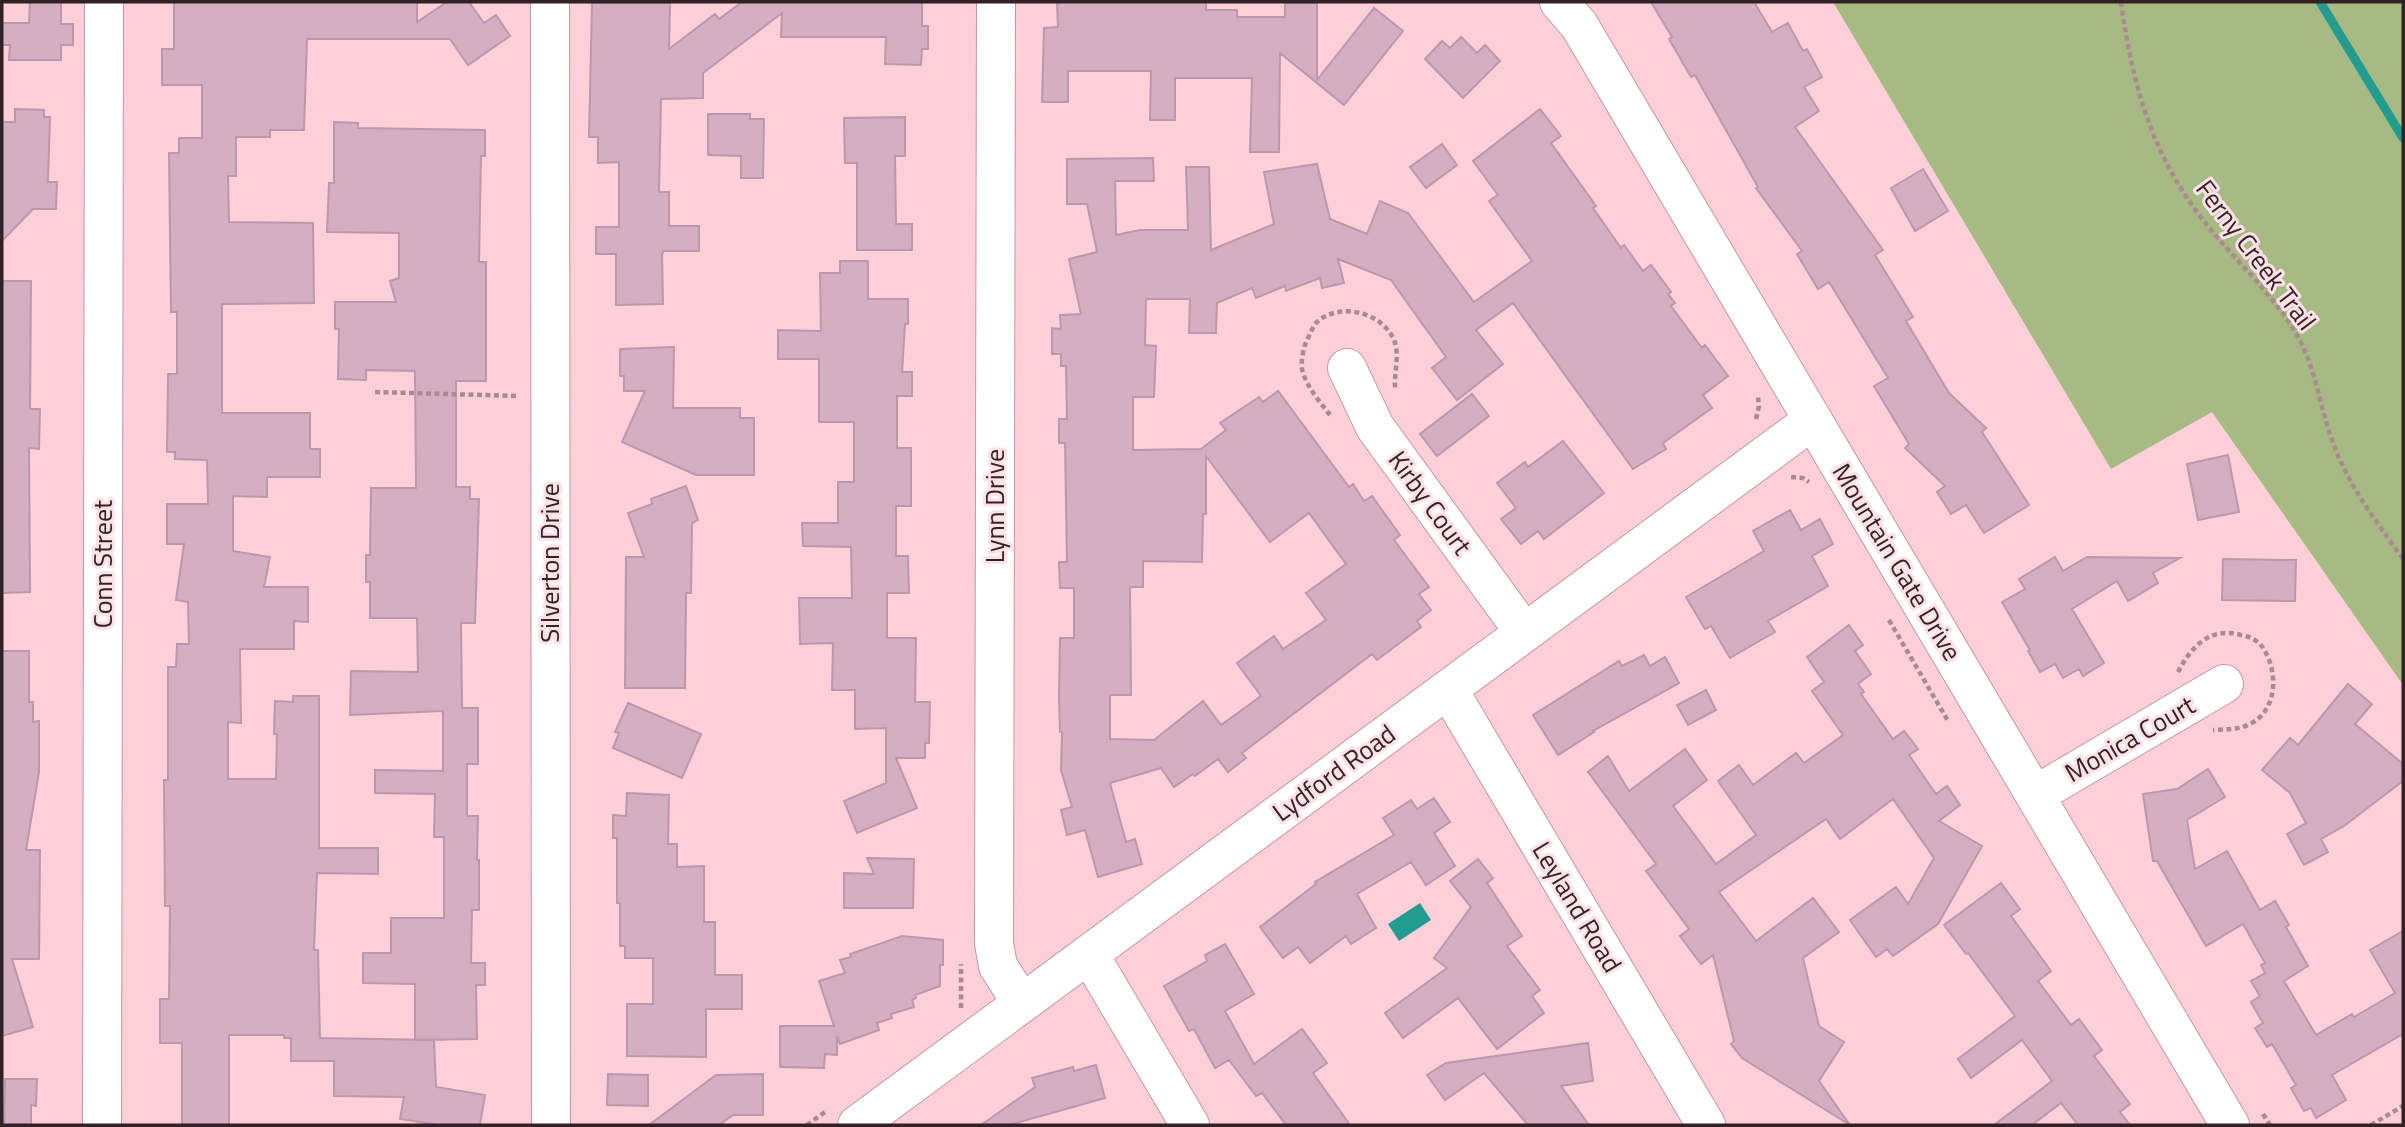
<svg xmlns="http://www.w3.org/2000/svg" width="2405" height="1127" font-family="'Titillium Web',sans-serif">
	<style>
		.green { fill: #a8ba84 }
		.water { fill: #229c8e }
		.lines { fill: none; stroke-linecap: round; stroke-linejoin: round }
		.stream { stroke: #229c8e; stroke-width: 9 }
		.building { fill: #d5aec4; stroke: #bd97ac; stroke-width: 2; fill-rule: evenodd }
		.minor-casing { stroke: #c397a1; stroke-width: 40 }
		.path { stroke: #ab8990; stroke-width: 4.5; stroke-dasharray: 5 3.5; stroke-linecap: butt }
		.minor { stroke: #fff; stroke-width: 38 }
		.labels { text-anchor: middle; stroke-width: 6; stroke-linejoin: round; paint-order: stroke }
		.street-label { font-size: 26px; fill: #322125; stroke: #fee1e8 }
	</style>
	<rect width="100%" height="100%" fill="#fdcfd9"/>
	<path class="green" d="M1833,2H2403V685L2212,412L2111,469Z"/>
	<path class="water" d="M1420,903L1431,920L1399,941L1388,924Z"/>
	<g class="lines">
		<path class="stream" d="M2320,2L2403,138"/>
	</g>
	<path class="building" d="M30,2H61V24H73V45H61V60H9L10,45H2V23H29Z
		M174,2H417V22L447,2H469L484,23L496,15L510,36L468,65L450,39H307L304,130H270V137H236V176H228L229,222L313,223L314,303L222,304V413H310V449H320V477H267V497L233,496V551L270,557L264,587H308V622L294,621V649H240L241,723L228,722V779H276L277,734H274L275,701L293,702V696H319V848H378V874L317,873L314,950H318L320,1038L434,1040L436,1087L485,1095L480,1125H439L400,1119L404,1097L334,1096V1061H291V1038H284V1035H229V1125H182V1043H160V999H169L170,906H165L164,780H168V667H176L177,644H189L188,602L176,600L184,544H167V504H208L207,460L175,459V452H167L168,374H177V312H171L169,153H179V138H202V85H162V49H174Z
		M742,2H922V26H928V49H922L921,65L885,64L886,37H781L782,13L703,73V98L661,99L659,192H669V226H699V251H664L662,254L663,304L616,305V254H596V227H619V162L598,163V137H589L592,3H670L669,49L715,14L719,19Z
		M1057,2H1206V10H1237V17H1285V3H1317V80L1374,8L1403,31L1344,105L1280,53L1279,152H1250L1252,78H1175V120H1150L1151,71H1068V102H1042L1044,28L1058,27Z
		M1651,2H1754L1772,32L1788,23L1803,51L1807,49L1822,77L1804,87L1819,111L1795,127L1883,250L1875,255L1913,317L1906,321L1949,393L1986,428L1982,432L2029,505L1984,533L1966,505L1951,514L1937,492L1945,486L1905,448L1909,444L1874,386L1888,378L1829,282L1818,289L1797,254L1802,251L1756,188L1758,187L1695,75L1691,77L1669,39L1672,37Z
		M1461,37L1477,53L1485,45L1500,61L1463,98L1425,59L1442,41L1450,48Z
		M15,109L44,110V117H50L48,182H57L56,209H33L2,241V122H15Z
		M1540,109L1561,136L1551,143L1596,206L1593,208L1621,248L1624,245L1643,271L1651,265L1671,292L1668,294L1675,303L1671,306L1702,348L1705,345L1728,376L1703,395L1712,408L1663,443L1666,449L1633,469L1513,303L1476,330L1503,364L1457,400L1432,368L1446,357L1391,280L1338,259L1344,283L1322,288L1320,278L1286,291L1285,286L1256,298L1252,288L1217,303L1216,333H1189L1190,299H1146L1145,345L1156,346L1154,397H1133V450L1201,449L1226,430L1220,423L1259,397L1263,402L1278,391L1349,487L1353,484L1364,501L1372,496L1400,535L1394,540L1429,587L1419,594L1431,610L1417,621L1421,627L1377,660L1372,654L1242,753L1246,758L1228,772L1218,759L1195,776L1193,774L1174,787L1161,768L1110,783L1126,842L1135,839L1142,864L1098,877L1085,830L1067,835L1061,810L1072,807L1061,770L1062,732H1060L1059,696L1060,638H1074V588H1060L1059,562H1067L1065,443H1059V419H1067L1066,366H1061V354H1052V328L1061,329L1060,315L1081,314L1069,259L1097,252L1087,204H1067V159L1153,158L1154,181H1115L1116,235L1140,230H1188L1186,167H1209L1211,250L1274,224L1264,172L1317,164L1330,219L1367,234L1380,201L1408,213L1474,302L1532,261L1489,201L1498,195L1473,161ZM1206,456L1270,542L1309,513L1346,564L1306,593L1326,620L1283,649L1274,636L1237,663L1261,696L1221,725L1203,701L1154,740L1110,739V695H1131L1130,587H1143V561L1202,562L1203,514H1206Z
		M708,114H750V119H764L763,178H741V156L708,155Z
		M905,117V156H895L896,224H912V250H857V163H845L844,118Z
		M334,122L358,123V128L485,130V156H481L479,262H486V381H456V487H470V499H479L475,623H461L462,708H478V764H467V816H478L477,860H479V910H472L471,963H485V985H476L477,1039L415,1040V984L363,983V953H391V918H444V837H434L435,794L375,793V770L443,771V711L350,715L351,671L418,672L417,618H370V582H366V555H370L371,488H416L415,371L366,370V380L338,379L339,329H335V302H396L390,281L399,278V233L327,232L329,183H334Z
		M1442,144L1457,165L1426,188L1410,167Z
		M1923,169L1948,211L1915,231L1891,188Z
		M840,261H868V299H908V324H905L902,372H912V396H897V448H911V506H896V556H908L909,593H887V638H916L915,702H930L929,743H925V758H896L917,808L857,833L844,801L886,783V728L855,729V690H832L833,643L800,644L799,598H852L851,547L803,546L802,523H838V482H854V422H819V359H778V330L821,331L820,273H840Z
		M2,281H31L30,409H40L39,449L29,448L30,592L2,593Z
		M674,347L673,408H740V418H754V475H696L622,442L645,391H624V376H620V349Z
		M1472,394L1489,416L1437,456L1420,434Z
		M1563,441L1604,493L1544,539L1538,531L1521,544L1501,519L1516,508L1497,483L1525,462L1528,467Z
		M2228,455L2239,512L2198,520L2187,464Z
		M686,486L698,520L692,523L691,593H686L685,688H625L626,557H644L628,513L652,504L651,499Z
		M1790,510L1801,530L1820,519L1833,544L1812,556L1828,586L1768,621L1775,632L1730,658L1711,626L1705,629L1686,597L1764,551L1753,531Z
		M2055,557L2063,571L2087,557L2180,558L2153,573L2158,583L2128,601L2117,581L2072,609L2104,663L2083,676L2079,669L2063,678L2055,664L2040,672L2028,651L2030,650L2002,602L2025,589L2019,579Z
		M2223,559L2296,560L2295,601L2222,600Z
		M1849,625L1863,645L1855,651L1871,674L1858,684L1864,692L1861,694L1893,739L1904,731L1918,749L1909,755L1936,794L1947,786L1960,805L1939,821L1982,846L1938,924L1893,956L1887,949L1876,957L1850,920L1896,887L1908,904L1934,858L1893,799L1840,839L1826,819L1719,892L1756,941L1813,898L1839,932L1803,958L1819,1026L1844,1042L1819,1081L1850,1125L1742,1058L1731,1044L1734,1041L1713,955L1701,964L1680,936L1689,929L1646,871L1656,864L1588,772L1608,756L1629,791L1685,749L1707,780L1673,806L1716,864L1756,835L1718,781L1739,765L1753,785L1796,753L1804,763L1843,735L1812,691L1824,682L1807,657Z
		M2,651H29V702H33V722L39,721V772L26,850H40L39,959H12L33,1027L2,1036Z
		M1644,655L1650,666L1665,657L1679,683L1593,731L1594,732L1558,755L1533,715L1619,661L1622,666Z
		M2348,684L2372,704L2355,724L2403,764V781L2344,826L2321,839L2328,852L2304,865L2287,834L2306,823L2290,793L2262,770L2290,738L2298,745Z
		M1706,690L1716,710L1688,725L1677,705Z
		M628,703L701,734L682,778L613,748L619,733L615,732Z
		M2208,769L2225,797L2187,820L2195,869L2227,851L2260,910L2275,901L2289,925L2286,927L2308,966L2284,981L2316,1035L2352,1014L2354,1017L2395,993L2370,950L2403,931V1034L2332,1075L2346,1100L2316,1118L2311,1108L2304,1111L2291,1088L2296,1085L2272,1044L2267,1047L2255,1028L2263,1023L2251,1002L2260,996L2251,981L2265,973L2261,965L2265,963L2243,924L2206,946L2157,861H2153L2143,794L2177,789Z
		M627,793L669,795L668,844H677V867L704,866V922H715V975H742V1009H706V1057L627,1056V1004H653V958H625V946H620V903H617V838H613V815L626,816Z
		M1434,798L1450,822L1434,833L1455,866L1426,885L1411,862L1357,894L1376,928L1351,944L1346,936L1310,963L1298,947L1283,958L1260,927L1316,884L1315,882L1394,835L1383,818L1411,800L1417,809Z
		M867,858L914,859L913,908H844V873L874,874Z
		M1478,859L1493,878L1487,883L1522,936L1507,946L1540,990L1532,996L1544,1013L1497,1049L1458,998L1403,1038L1385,1013L1447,968L1434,958L1471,907L1450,881Z
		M2001,883L2020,909L2011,916L2051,971L2038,981L2071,1025L2079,1019L2102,1050L2094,1056L2130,1104L2120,1112L2130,1125H2078L2061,1103L2032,1125H1994L2052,1081L2022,1040L1971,1078L1958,1059L2015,1016L1968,953L1966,954L1944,925Z
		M902,936L943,940V965H940V986L915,995L916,998L912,1000L914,1007L891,1014L892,1018L877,1023L879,1030L840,1044L837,1036V1055L825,1054L824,1068L780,1067V1026H834L819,981L845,973L840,960L851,957L850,954Z
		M1225,944L1254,994L1225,1011L1254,1064L1302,1029L1327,1063L1313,1073L1350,1125H1286L1262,1093L1256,1096L1229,1060L1215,1068L1194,1029L1189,1031L1164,986L1207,961L1205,955Z
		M1588,1043L1593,1081L1561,1086L1589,1125H1528L1484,1073L1445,1100L1427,1075L1446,1063Z
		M1096,1065L1105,1098L1009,1125H981L1035,1087L1032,1078L1073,1067L1074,1071Z
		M608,1074L648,1075V1106L607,1105Z
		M763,1074V1115H733L719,1125H649L716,1075Z
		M5,1079H37L36,1106L31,1105V1125H4Z"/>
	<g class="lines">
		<defs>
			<path id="minor" d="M550,2L551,1125
				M996,2L994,943L998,966L1021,1002
				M1559,2L1579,25L2230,1125
				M1347,368L1375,427L1524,632
				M1448,689L1706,1125
				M2035,795L2224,684
				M1089,954L1190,1125
				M102,1125L104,2
				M857,1125L1813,420"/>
		</defs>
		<use href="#minor" class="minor-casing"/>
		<path class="path" d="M2121,2C2133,90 2154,162 2212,231C2241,266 2277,299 2299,339C2316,370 2320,407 2332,440C2347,484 2376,521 2403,559
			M375,392L518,396
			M1330,415C1319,401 1306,386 1302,369C1301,361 1303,350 1306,342C1309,337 1312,328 1316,323C1339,301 1382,312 1394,340C1400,355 1394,372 1395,388
			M1756,419L1759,406L1758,397
			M1791,477L1803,478L1809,482
			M1889,620L1948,721
			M2178,672C2191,647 2210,626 2241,635C2248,636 2255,639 2260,644C2279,667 2279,710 2250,724C2238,730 2226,729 2213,730
			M961,1008V964
			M2263,1114L2270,1125
			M807,1125L825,1112
			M2371,1125L2403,1106"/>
		<use href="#minor" class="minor"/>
	</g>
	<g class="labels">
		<g class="street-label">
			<text transform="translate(2256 255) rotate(53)" y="9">Ferny Creek Trail</text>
			<text transform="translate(1430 503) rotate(54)" y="9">Kirby Court</text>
			<text transform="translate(995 506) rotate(-90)" y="9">Lynn Drive</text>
			<text transform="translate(1897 562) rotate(59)" y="9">Mountain Gate Drive</text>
			<text transform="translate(550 563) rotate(-90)" y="9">Silverton Drive</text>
			<text transform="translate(103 564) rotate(-90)" y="9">Conn Street</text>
			<text transform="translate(2130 739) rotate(-30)" y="9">Monica Court</text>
			<text transform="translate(1334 773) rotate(-36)" y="9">Lydford Road</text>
			<text transform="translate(1577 907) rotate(59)" y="9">Leyland Road</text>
		</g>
	</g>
	<rect width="2405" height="1127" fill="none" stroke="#322125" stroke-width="7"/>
</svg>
